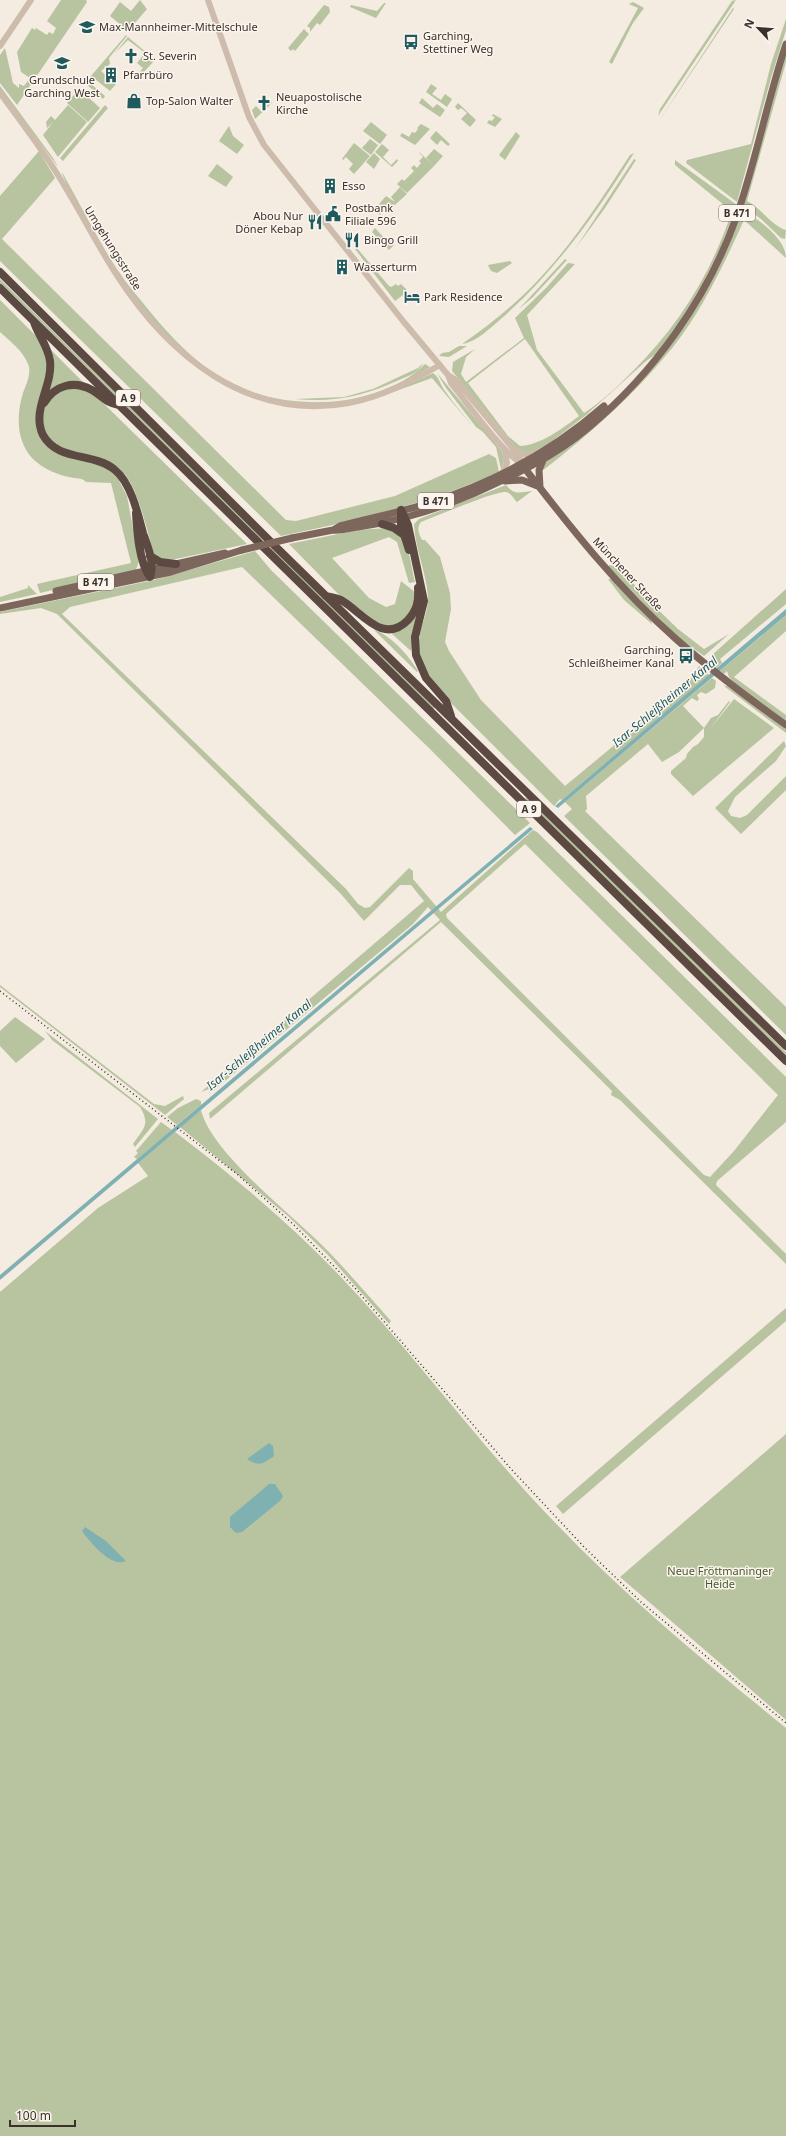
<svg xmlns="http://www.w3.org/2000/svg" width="786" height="2136" font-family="'Noto Sans',sans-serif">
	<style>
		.green { fill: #b8c4a0; fill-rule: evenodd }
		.water { fill: #7fb0b2 }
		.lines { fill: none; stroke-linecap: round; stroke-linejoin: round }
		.minor { stroke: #cdbbac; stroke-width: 6 }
		.major { stroke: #7d675c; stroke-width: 7 }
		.highway { stroke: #5c4a42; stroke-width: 8 }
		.rail { stroke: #3b302b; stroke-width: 1.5; stroke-dasharray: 1 3; stroke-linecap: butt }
		.major-bridge { stroke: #7d675c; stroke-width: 7 }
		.labels { text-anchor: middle; stroke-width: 3; stroke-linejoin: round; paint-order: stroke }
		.shield { fill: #fbf5ee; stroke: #756b66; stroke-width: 1 }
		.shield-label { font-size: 10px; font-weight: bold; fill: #3b302b }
		.poi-label { font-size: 11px; fill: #3b302b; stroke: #fbf5ee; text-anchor: start }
		.street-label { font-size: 11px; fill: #3b302b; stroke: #fbf5ee }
		.park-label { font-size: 11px; fill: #4a5a2e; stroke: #fbf5ee }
		.water-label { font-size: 12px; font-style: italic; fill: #1f5a5e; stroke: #fbf5ee }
	</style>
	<rect width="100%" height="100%" fill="#f4ebe1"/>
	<path class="green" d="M61,0H86L87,2L17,105L0,83V55L5,48L13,83L19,88V84L24,86L30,78L21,72L17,52L32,28L35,30L36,28L47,35L49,32L53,34L56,28L47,21Z
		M140,0L147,9L128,31L110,16L120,2L131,11Z
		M736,0L658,116L660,109L732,1Z
		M633,2L644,8L633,23L612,64L609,62L638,8L629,4Z
		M384,3H386L376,18L350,7L351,5L377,11Z
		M324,5L329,7L330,12L320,25L317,23L310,32V28L307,26Z
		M733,8L734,9L655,127Z
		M786,19V30L771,78L737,202L686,163L687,160L751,144L771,64Z
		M304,29L309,34L295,51L293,49L291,51L288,48Z
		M126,35L127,36L109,58L110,64L101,71L116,84L110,91L95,79L91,84L105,96L103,99L85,83Z
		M128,37L155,60L140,76L138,74L143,68L137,63L145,53L128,40L115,53Z
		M786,51V62L747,201C762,209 772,226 786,230L785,239L781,238L761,219L743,206Z
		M431,84L437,88L432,94L441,100L445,94L452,99L447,107L426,92Z
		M0,86L53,158L58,167L0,90Z
		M79,89L84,94L86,92L89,95L88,97L100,108L88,122L67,103Z
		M422,98L433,108L437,104L445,110L440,117L419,103Z
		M271,102L272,103L255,119L252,110L256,106L261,111Z
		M458,103L476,120L470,127L461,119L467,113L461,108L458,110L455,107Z
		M68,105L87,122L58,157L43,135L53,122L47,128L46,122L51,116L55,120Z
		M105,105L108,108L63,161L60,158Z
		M493,114L502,119L495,127L487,123L489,120L492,121L495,117L492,116Z
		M371,122L387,135L380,144L363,131Z
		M421,124L430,129L415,145L400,136L402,133L409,137L412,132L415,133L418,129L417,128Z
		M229,126L233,136L244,145L237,154L219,141Z
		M436,131L450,144L448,146L441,140L437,145L430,138Z
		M516,132L520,136L505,160L499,155Z
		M370,139L378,145L371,155L362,148Z
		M354,143L370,156L354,174L349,169L353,164L346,157L343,160L342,159Z
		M382,144L389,150L383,157L391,165L397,159L398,161L392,167L375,152Z
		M434,149L443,156L434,166L426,158Z
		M39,151L55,178L2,239L286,520L296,521L395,496L489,454L496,458L499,472C430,503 355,521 281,536L0,261V196Z
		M418,151L434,166L407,193L397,184L402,179L404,181L414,171L411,168L414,165L417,168L421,163L419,161L423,157Z
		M374,153L380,159L374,169L366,162Z
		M634,153C595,215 557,269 502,318C490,328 477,342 462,344C542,290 579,234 630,155Z
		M634,159L636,160L605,208L575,249Z
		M675,160L737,205L720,249L702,285L664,348L645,362L585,416L551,442L536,451L528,453L516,448L452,371L453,362L475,349L466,357L461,374L466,382L524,338L515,318L547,287L568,263L575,264L527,315L537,350L584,413C601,402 617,387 632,372C678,326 710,276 731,214L724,205L675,165ZM525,339L579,416C563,428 541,445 520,446L508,436L468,383Z
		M217,164L233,177L226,187L208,176Z
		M62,172C78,200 92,229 109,257C119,273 130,288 143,303C193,366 240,405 326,402C359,401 402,388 425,364L430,367C407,381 384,393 359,400C339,405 318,405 299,403C206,394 142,321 100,244C94,233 62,179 62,172Z
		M400,187L407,194L387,212L385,210L380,215L369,203L378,210L382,207L379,204L386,196L395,202L391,197Z
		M742,209C757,219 786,238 786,258L744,220C724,264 703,309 673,347C635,394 589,435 542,471L543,462L585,432L675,338Z
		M375,228L386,240L389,238L394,245L389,250L372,232Z
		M356,247L389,286L391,287L396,284L398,286L401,284L408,291L395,301L355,249Z
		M565,259L567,260L533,297L519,309Z
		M510,261L512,263L497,273L491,271L488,265Z
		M0,279L265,540L262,541L14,296L0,283Z
		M0,300L35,335L43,346L48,369L43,392V439L103,466L116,475L127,496L139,561L136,570L40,593L37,584L131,563L111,483L86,482C82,477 76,479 69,477C54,474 37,466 28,453C16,435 17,413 23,393C26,385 32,373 28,364C23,351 10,341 0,332Z
		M459,346H467L449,357L439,356L442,353L449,352Z
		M51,350L84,383L47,395Z
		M423,363C419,373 408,376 399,380C365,396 332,403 295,399L344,397L373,389L418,368Z
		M433,373C440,378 440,385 445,391C454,404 464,415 473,427L432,378L385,395Z
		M437,373L502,451L504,462L501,469L496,447L483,432L476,427L446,388Z
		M82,387L96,396L247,544L166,561L155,557C148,535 139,492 126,476C120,468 111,461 102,458C79,451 49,452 43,423C41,410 47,402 56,394C63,387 72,388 82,387Z
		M506,485C515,496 520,492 532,491L517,502C514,499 511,493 506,492C497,490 434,517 421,522C416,528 419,534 422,540H425L440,557L450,593L451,609L445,642L449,651L481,700L565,786L687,685L699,666L709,675L562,800L560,799L554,806L441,693C429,678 417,661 419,641C420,625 429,612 428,596C426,572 415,548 414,524L419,519Z
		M387,528C410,533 410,563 415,582L409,583L397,542L389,537L332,558L369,598L386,607L395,604L401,581L416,593L411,613L397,625L384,626L350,606L289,544L358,530Z
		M273,547L436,707L433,709L269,548Z
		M255,551L271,570L530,823L515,835L430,749L242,567L70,607L62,614L346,889L358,904L365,908L370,907L409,868L413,871V879L441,912L533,830L537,832L786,1077V1122L717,1181L716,1185L786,1254V1264L620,1100L611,1095L612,1091L441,922L210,1119L209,1113L440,920L428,907L413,924L214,1090L209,1093V1089L201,1092L424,901L411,885H400L364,921L341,894L57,614L41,608L0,614V612L154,580ZM525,844L778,1095L734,1151L710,1177L704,1175L447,918L446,914Z
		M610,565L620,568L647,599L678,629L704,649L729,634L704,656L683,641L662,622L608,567Z
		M608,579H612L651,620L652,624L624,600Z
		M28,585L37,594L0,602V597L28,588Z
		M786,589V604L720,659L722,663L716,668L710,663L712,655Z
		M419,608L411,651L391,633Z
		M786,615V631L734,677L786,715V721L742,690L729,677L727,671L724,674L720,671Z
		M374,630C391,635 409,656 418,671L417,672Z
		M712,678L716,681L715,688L706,694L701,692L697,695L699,699L697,701L692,698L683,706L704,728L679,752L662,762L648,744L586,796L587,809L585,811L786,1007V1035L564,816L572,809L565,802Z
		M724,686H727L786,728V733Z
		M734,699L774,728L693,796L671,774V771L686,758L687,754L693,747L698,744L704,737V728L711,718L718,715L729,701L730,702L711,728Z
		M784,741L786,746L776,761L735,797L728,811L731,816L740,818L747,815L786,776V790L741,834L715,808Z
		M527,797L786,1052V1056L525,799Z
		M0,985L154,1104L165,1106L183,1096L184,1099L165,1115L0,987Z
		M15,1017L45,1039L16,1063L0,1046V1031Z
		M45,1031L158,1119L135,1147L133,1144C143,1129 151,1125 140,1107L52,1040Z
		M196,1099L201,1101V1105L177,1125L167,1117L178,1108Z
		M201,1110C211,1153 296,1218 328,1251C350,1274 370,1298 391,1321L389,1324L327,1254L288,1216L180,1127Z
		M161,1122L172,1130L137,1159L134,1157L138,1153L136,1151Z
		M175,1132C232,1175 287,1221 337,1273C409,1348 471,1434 543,1510C618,1590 701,1659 786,1728V2136H0V1292L98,1208L148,1176L138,1163Z
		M786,1308V1321L563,1514L556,1506Z
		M786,1434V1720L620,1577Z"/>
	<path class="water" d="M786,609V615L558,808L555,806Z
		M530,827L533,829L0,1280V1275Z
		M269,1443L273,1446L274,1456C263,1464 259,1467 247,1459Z
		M269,1484H275L283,1496L281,1500L242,1532L236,1533L230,1527V1517Z
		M85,1527L106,1541L126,1561C111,1568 90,1542 82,1531Z"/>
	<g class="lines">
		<path class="minor" d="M208,0L249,117L264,145L403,321L448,375L456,380L519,456L522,464
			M0,46L31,0
			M0,93C19,119 39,145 56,172C77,205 95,241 116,274C167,354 247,422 349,403C381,397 412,381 440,365
			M448,375L451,383C468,404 502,452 522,464
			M516,451L526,455L538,453
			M502,474L507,463L505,451"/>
		<path class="major" d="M523,466C570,527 618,588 676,639C711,670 748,698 786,725
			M505,481L522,480L540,487
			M540,487L539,470L544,458
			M333,530C342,531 349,528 358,527C399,521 438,509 475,493C515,475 555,456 588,428C654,373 707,299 736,218C756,161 767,101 786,44
			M292,538L333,530L340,526C370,518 402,512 432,502C495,482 554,450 604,406
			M56,591L225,553
			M0,608L171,572L242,550"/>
		<path class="highway" d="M0,272L276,547L786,1046
			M0,288L786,1061
			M34,322C38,335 48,346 50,361C53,386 31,410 43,435C58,462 94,452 115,470C131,483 138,514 143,533C148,547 155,563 150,577C139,563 137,530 136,513
			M44,403C55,385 74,380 92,390C104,397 104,402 119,405
			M401,510L408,525L424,601L415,637L416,655L426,678L446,701L451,716
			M401,510V525L409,550
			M382,524L394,528L404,535
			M150,556L160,562L176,564
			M326,596C331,597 337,598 341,600C361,611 383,646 408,620C417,610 419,601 418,588"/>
		<path class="rail" d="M0,991L237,1174L293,1224L355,1288L512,1470L585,1548L641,1602L786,1723"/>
		<path class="major-bridge" d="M242,550L292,538"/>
	</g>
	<defs>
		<symbol id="school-bare" viewBox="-9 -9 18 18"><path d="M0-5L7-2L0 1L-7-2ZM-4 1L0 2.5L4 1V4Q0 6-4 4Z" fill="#1f5a5e" stroke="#fbf5ee" stroke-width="2.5" paint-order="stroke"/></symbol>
		<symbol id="bus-bare" viewBox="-9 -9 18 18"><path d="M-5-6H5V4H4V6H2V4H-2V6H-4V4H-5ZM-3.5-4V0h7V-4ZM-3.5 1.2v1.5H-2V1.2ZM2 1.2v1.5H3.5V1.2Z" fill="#1f5a5e" stroke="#fbf5ee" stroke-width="2.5" paint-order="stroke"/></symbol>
		<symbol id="church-bare" viewBox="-9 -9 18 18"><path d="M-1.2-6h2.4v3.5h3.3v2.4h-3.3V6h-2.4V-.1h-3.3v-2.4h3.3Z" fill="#1f5a5e" stroke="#fbf5ee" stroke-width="2.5" paint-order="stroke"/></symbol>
		<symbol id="building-bare" viewBox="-9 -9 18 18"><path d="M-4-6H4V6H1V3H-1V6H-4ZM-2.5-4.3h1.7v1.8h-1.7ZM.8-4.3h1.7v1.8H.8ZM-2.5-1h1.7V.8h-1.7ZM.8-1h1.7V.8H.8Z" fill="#1f5a5e" stroke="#fbf5ee" stroke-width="2.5" paint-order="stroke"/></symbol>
		<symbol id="shop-bare" viewBox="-9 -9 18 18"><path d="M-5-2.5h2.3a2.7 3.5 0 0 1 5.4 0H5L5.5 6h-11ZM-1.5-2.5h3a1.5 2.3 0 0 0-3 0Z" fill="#1f5a5e" stroke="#fbf5ee" stroke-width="2.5" paint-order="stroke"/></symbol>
		<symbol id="civic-bare" viewBox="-9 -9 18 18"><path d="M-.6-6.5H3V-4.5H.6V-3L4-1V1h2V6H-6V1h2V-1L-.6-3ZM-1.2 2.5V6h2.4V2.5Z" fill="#1f5a5e" stroke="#fbf5ee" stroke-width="2.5" paint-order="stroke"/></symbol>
		<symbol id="restaurant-bare" viewBox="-9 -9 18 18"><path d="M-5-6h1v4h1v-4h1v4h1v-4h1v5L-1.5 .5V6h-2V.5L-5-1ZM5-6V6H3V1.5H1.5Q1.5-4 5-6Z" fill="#1f5a5e" stroke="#fbf5ee" stroke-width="2.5" paint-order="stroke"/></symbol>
		<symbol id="hotel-bare" viewBox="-9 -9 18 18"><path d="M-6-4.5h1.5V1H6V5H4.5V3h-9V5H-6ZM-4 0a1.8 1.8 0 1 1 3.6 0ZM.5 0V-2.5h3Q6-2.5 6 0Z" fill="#1f5a5e" stroke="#fbf5ee" stroke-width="2.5" paint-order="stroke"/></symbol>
	</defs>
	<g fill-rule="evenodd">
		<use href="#school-bare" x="76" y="16" width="22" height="22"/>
		<use href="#bus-bare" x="400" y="31" width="22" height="22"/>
		<use href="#church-bare" x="120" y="45" width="22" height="22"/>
		<use href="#school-bare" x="51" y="52" width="22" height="22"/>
		<use href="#building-bare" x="100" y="64" width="22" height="22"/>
		<use href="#shop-bare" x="123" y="90" width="22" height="22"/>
		<use href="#church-bare" x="253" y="92" width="22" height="22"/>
		<use href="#building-bare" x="319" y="175" width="22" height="22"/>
		<use href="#civic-bare" x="322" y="203" width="22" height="22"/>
		<use href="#restaurant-bare" x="304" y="211" width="22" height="22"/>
		<use href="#restaurant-bare" x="341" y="229" width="22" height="22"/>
		<use href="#building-bare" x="331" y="256" width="22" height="22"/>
		<use href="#hotel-bare" x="401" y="286" width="22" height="22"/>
		<use href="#bus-bare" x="675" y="645" width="22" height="22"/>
	</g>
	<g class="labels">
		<g class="shield">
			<rect x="719" y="205" width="36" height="16" rx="3"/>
			<rect x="116" y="390" width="24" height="16" rx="3"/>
			<rect x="418" y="493" width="36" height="16" rx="3"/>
			<rect x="78" y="574" width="36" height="16" rx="3"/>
			<rect x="517" y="801" width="24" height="16" rx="3"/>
		</g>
		<g class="shield-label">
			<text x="737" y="217">B 471</text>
			<text x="128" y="402">A 9</text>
			<text x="436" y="505">B 471</text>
			<text x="96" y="586">B 471</text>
			<text x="529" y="813">A 9</text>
		</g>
		<g class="poi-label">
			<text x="99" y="31">Max-Mannheimer-Mittelschule</text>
			<text x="423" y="40">Garching,<tspan x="423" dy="13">Stettiner Weg</tspan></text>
			<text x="143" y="60">St. Severin</text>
			<text x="123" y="79">Pfarrbüro</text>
			<text x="62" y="84" text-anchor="middle">Grundschule<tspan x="62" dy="13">Garching West</tspan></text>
			<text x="276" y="101">Neuapostolische<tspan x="276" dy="13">Kirche</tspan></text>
			<text x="146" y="105">Top-Salon Walter</text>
			<text x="342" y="190">Esso</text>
			<text x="345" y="212">Postbank<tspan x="345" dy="13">Filiale 596</tspan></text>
			<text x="303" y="220" text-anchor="end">Abou Nur<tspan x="303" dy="13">Döner Kebap</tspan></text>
			<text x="364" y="244">Bingo Grill</text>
			<text x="354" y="271">Wasserturm</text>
			<text x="424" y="301">Park Residence</text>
			<text x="674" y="654" text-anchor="end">Garching,<tspan x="674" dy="13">Schleißheimer Kanal</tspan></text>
		</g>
		<g class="street-label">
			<text transform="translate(113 248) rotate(58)" y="4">Umgehungsstraße</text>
			<text transform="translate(628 574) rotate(47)" y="4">Münchener Straße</text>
		</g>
		<g class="park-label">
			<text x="720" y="1575">Neue Fröttmaninger<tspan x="720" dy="13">Heide</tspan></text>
		</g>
		<g class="water-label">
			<text transform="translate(665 702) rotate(-40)" y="4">Isar-Schleißheimer Kanal</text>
			<text transform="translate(259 1045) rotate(-40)" y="4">Isar-Schleißheimer Kanal</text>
		</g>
	</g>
	<g transform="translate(758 28) rotate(296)" stroke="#fbf5ee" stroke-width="3" paint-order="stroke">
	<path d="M0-3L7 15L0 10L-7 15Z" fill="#3b302b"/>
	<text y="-6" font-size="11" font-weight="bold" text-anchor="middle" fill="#3b302b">N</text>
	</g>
	<path d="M10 2120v6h65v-6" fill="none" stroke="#3b302b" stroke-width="2"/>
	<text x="16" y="2120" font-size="12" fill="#3b302b" stroke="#fbf5ee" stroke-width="3" paint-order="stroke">100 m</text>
</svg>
